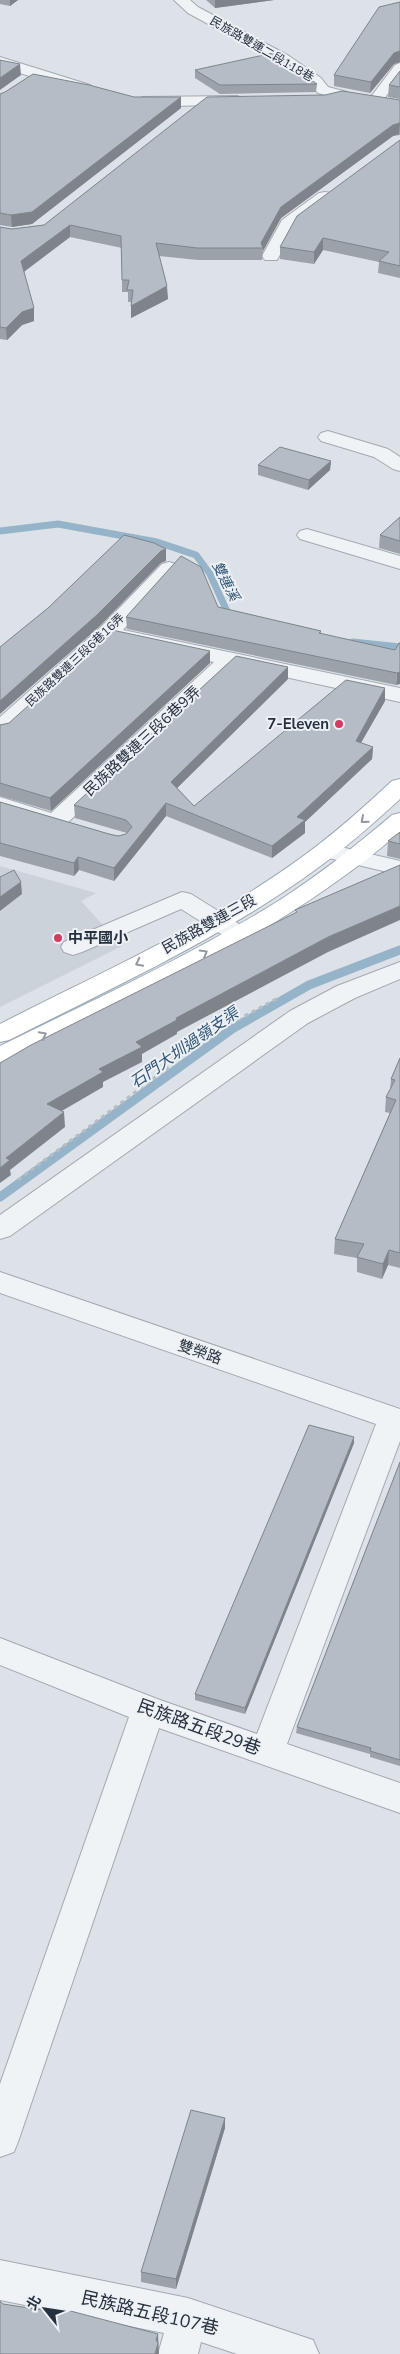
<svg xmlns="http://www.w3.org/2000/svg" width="400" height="2354" font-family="'Nunito Sans','Noto Sans TC',sans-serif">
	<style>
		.built { fill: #cbd2da }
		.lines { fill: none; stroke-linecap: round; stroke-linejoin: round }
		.stream-far1 { stroke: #96b4c9; stroke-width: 7 }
		.stream { stroke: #96b4c9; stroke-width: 9 }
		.minor-casing { stroke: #a2a9b2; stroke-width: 2 }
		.major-casing { stroke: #9ca8b4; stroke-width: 2 }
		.path { stroke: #b7bdc3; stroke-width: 3; stroke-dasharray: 4 4; stroke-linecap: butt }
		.minor { fill: #f0f3f6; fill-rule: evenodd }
		.major { fill: #fff; fill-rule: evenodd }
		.wall { fill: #9ba2a9 }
		.shaded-wall { fill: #7e848a }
		.building { fill: #b4bcc5; stroke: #7e848a }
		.oneway { stroke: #92989f }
		.poi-dot { fill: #d33c60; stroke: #edf1f5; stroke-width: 2 }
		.labels { text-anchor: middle; stroke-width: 4; stroke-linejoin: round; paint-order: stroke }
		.far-street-label { font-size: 12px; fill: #26313f; stroke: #edf1f5 }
		.far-water-label { font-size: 14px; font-style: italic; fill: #2f5474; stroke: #edf1f5 }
		.poi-label { font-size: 15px; font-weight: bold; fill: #26313f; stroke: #edf1f5; text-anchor: end }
		.street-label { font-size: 15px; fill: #26313f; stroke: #edf1f5 }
		.water-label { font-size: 16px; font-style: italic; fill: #2f5474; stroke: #edf1f5 }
		.near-street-label { font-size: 18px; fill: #26313f; stroke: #edf1f5 }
	</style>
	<rect width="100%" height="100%" fill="#dde2e8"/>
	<path class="built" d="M0,866L96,893L81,901L122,946L0,1007Z"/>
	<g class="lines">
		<path class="stream-far1" d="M0,531L58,524L157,542L196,555L210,574L230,618
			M353,642L400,647"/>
		<path class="stream" d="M0,1197L232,1029L309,985L400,950"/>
		<defs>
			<path id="minor" d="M174,0H190L198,7L289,56L321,78L328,87L347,92L350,95L342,100L318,93L310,85L279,63L188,13Z
				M0,57L90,85L93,88L85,93L0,67Z
				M400,63V78L380,104H370L367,101L370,98L395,65Z
				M237,96L242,98L245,101L242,104L143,107L138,105L135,102L138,99L143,97Z
				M325,192L331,193L333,197L331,201L295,227L277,260H265L262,256L282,220L319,193Z
				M328,431L388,449L400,457V471L393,469L374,457L321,441L318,437L321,433Z
				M307,529L400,556V569L300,539L297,535L300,531Z
				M169,562L176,564L179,568L123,630L400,688V702L235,666L63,827L55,829L0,812V797L51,813L214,662L112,640L8,734L0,736V717L100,628L162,564Z
				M328,844L400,861V875L320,856L316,851L320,846Z
				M182,892L191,894L247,929L250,934L247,939L238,942L229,939L181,909L82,952L73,955L64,952L61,947L64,942Z
				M400,962V979L355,998L308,1023L10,1236L0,1239V1215L290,1011L337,986Z
				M0,1272L400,1409V1441L287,1744L400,1783V1813L159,1728L19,2139L14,2152L0,2157V2084L129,1717L0,1665V1638L160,1700L257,1734L376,1424L0,1293Z
				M0,2260L188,2298L313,2340L319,2354H237L201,2342L198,2354H158L164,2333L0,2300Z"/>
			<path id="major" d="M400,779V799C374,823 348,846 319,867C224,937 114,987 9,1040L0,1042V1024C102,972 209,925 302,857C334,834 363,808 392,781Z
				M400,813V832C284,932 144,994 9,1063L0,1065V1046C95,999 193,955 283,898C321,873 357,845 392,815Z"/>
		</defs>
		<use href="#minor" class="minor-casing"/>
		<use href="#major" class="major-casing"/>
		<path class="path" d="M18,1180L217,1031L278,998"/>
		<use href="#minor" class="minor"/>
		<use href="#major" class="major"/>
	</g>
	<path class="wall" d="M0,0H18L10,6L0,4Z
		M206,0H274L215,8Z
		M400,2V62L394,64L370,93L334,86V75Z
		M195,70L317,84L316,92L220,94L195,78Z
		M400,71V99L388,97L389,85Z
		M0,94L134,97L181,108L32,224L12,227L0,225Z
		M400,100V135L393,136L281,218L263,251L262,260H198L159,256L168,299L131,318V302H128V292H122V248L70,237L24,272L34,321L22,325L7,340L0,339V227L12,229L44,225Z
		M400,140V278L378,273L379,262L323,250L314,264L280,259V247Z
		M331,461L330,470L308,490L258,475V465Z
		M400,517V554L379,548L380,535Z
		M218,607L321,631V634L395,650L399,643L396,685L127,629L126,617Z
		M210,651V663L51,811L0,796V725L9,723Z
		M288,679L177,788L194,806L385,688V701L361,743L373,747L372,759L305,822V833L272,858L166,816L114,881L79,870L74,876L0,856V802L109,834L118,836L126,834L127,833L75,818L74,805Z
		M400,832V859L387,856L388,841Z
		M400,1058V1268L388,1265L382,1279L357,1272V1258L334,1254L335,1239L390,1113L385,1112L386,1097L390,1090L391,1079Z
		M354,1443L245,1714L195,1700V1694Z
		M400,1462V1766L370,1757V1754L296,1733L297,1727Z
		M225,2118V2128L176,2289L141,2282V2272Z"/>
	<path class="shaded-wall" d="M10,0H18L10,6Z
		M215,0H274L215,8Z
		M400,51V62L394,64L370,93L371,82L394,53Z
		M20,64L21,75L0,90V78Z
		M181,97V108L32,224L12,227L11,215Z
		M400,123L399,134L393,136L281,218L263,251V248L261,243L281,207L393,125Z
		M70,225V237L22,273L21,261Z
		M323,238V250L314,264V252Z
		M167,286L168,299L131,318V306Z
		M34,308V321L22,325L7,340L6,328L22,312Z
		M331,461L330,470L308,490L309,480Z
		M166,549V561L161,563L99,627L0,714V701L161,551Z
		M210,651V663L51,811L50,798Z
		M288,667V679L171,794V782Z
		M400,672V684L396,685L397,673Z
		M385,688V701L355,753L356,741Z
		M373,747L372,759L305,822V833L272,858V846L297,817Z
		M166,803V816L114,881V868Z
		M78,857L79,870L74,876V863Z
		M21,882L22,894L0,911V897Z
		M400,906V920L328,952L177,1032V1034L142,1054V1062L103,1082V1087L48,1119L47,1104L136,1042L176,1018L328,937Z
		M64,1112L65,1127L10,1170L11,1175L0,1183V1168L6,1158Z
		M389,1250L388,1265L382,1279L383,1264Z
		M354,1437V1443L245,1714V1708Z
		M225,2118V2128L176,2289V2279Z
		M158,2334L159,2354H155L156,2340Z"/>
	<path class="building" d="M400,2V51L394,53L371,82L334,75L379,7Z
		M273,53L317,84L220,85L195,70Z
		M0,60L20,64L0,78Z
		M400,71V87L389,85Z
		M33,74L89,85L134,97H181L32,212L11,215L0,213V94L5,92Z
		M342,91L400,100V123L393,125L281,207L261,243L263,248H197L156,243L167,286L131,306L133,290H127L129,280H122L121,236L70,225L21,261L34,308L22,312L6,328L0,327V227L12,229L44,225L207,97L325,95Z
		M400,140V266L379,261L389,252L323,238L314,252L280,247L297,216Z
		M280,447L331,461L309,480L258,465Z
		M400,517V541L380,535Z
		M124,535L154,543L166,549L161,551L98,614L0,701V647L48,608Z
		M181,556L201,567L218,607L321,631L319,633L395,650L399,643H400V672L397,673L126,617Z
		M112,630L210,651L50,798L0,783V725L9,723Z
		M236,656L288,667L171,782L194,806L346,680L385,688L356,741L373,747L297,817L305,820L272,846L166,803L114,868L78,857L74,863L0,843V802L109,834L118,836L126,834L132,827L126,820L74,805Z
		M400,832V844L388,841Z
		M400,865V906L328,937L176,1018L177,1020L136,1042L142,1047L99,1069L103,1072L47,1104L64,1112L6,1158L10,1160L0,1168V1063L31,1045L297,912L295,910Z
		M14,870L21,882L0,897V877Z
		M400,1058V1253L389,1250L383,1264L357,1257L364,1244L335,1239L396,1100L386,1097L395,1080L391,1079Z
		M309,1425L354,1437L245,1708L195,1694Z
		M400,1462V1760L370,1751L371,1748L297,1727Z
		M191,2110L225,2118L176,2279L141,2272Z
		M0,2301L3,2304L62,2313L63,2309L158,2334L156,2340L158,2343L155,2354H0Z"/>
	<defs><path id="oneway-chevron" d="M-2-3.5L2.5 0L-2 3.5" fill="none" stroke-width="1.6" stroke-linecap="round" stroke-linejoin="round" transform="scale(1.25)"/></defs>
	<g class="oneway">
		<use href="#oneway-chevron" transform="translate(364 820) rotate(139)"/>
		<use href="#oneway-chevron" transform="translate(204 953) rotate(-30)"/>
		<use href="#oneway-chevron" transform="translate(139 963) rotate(153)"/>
		<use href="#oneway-chevron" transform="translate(43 1035) rotate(-27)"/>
	</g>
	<g class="poi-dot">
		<circle cx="339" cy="724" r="5"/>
		<circle cx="58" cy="938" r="5"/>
	</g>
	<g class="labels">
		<g class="far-street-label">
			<text transform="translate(262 49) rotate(30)" y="4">民族路雙連二段118巷</text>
			<text transform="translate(75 660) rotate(-43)" y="4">民族路雙連三段6巷16弄</text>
		</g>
		<g class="far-water-label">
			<text transform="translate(226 581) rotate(63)" y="5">雙連溪</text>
		</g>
		<g class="poi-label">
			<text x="329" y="729">7-Eleven</text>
			<text x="68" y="943" text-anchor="start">中平國小</text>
		</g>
		<g class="street-label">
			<text transform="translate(142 741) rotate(-43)" y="5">民族路雙連三段6巷9弄</text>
			<text transform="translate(209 924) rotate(-29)" y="5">民族路雙連三段</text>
			<text transform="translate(200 1352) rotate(19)" y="5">雙榮路</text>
		</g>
		<g class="water-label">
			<text transform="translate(184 1047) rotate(-35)" y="6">石門大圳過嶺支渠</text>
		</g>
		<g class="near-street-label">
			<text transform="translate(199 1727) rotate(20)" y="6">民族路五段29巷</text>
			<text transform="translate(150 2313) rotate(13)" y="6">民族路五段107巷</text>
		</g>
	</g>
	<g transform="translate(45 2309) rotate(300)" stroke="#edf1f5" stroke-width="4" paint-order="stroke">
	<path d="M0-4L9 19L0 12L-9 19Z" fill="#26313f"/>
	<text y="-8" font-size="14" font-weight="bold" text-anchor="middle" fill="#26313f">北</text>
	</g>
</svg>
